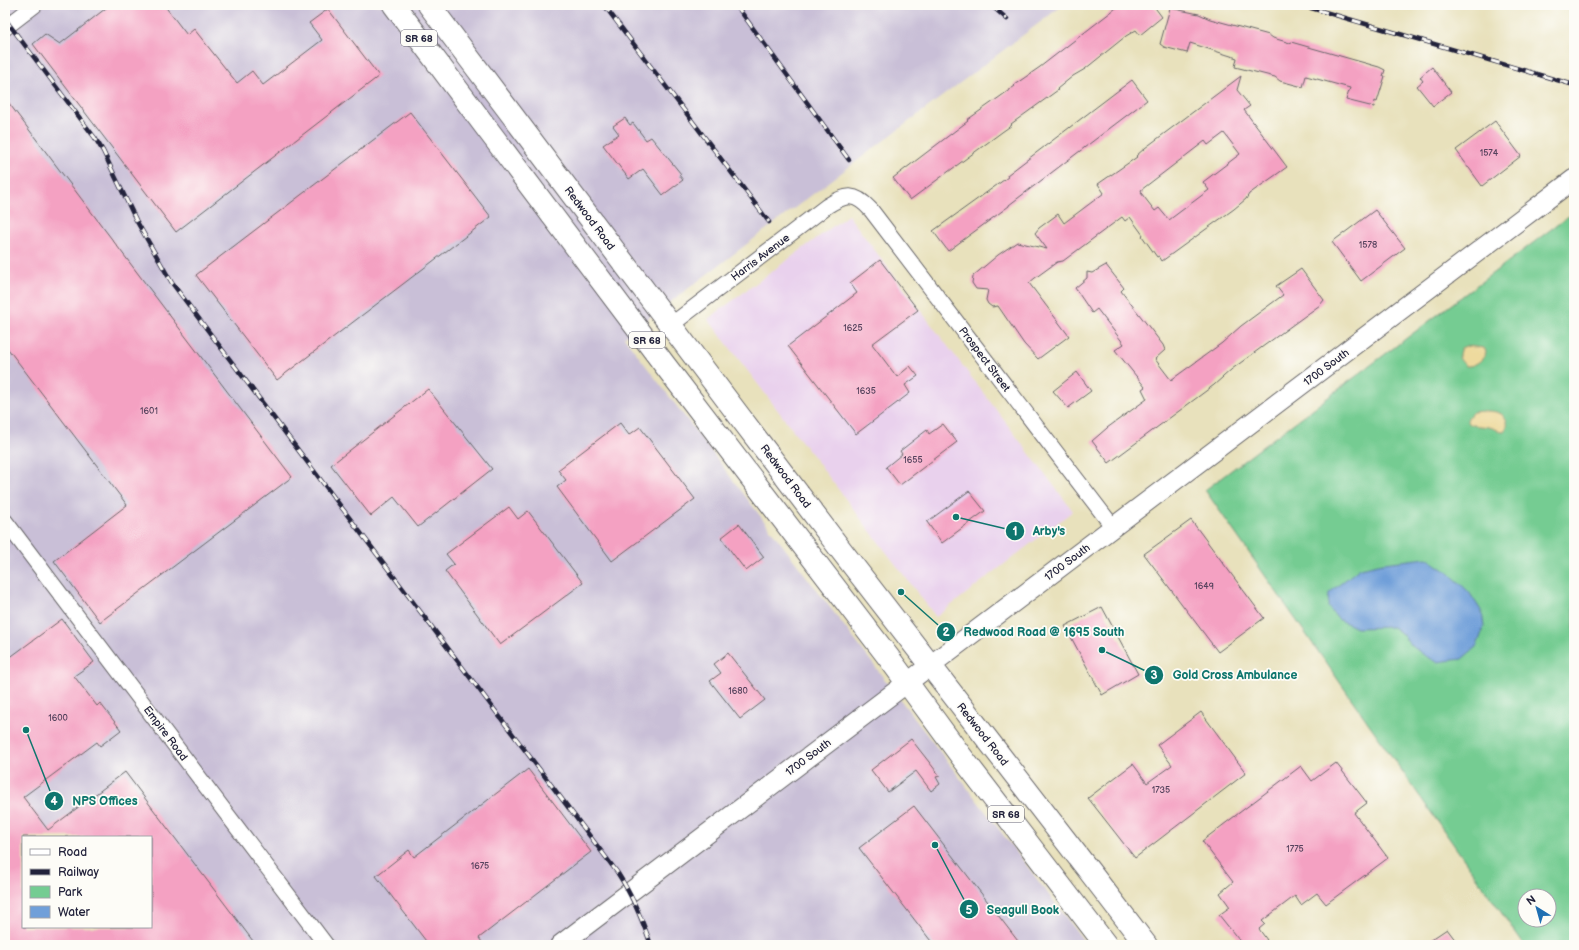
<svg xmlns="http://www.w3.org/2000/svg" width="1579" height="950" font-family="'Balsamiq Sans',sans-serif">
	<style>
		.built { fill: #e9d1ed }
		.industrial { fill: #c9bfd7; fill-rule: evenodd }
		.green { fill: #74cc92; stroke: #4b7766; fill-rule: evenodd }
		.sand { fill: #eeda9e; stroke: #887e6c }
		.water { fill: #709fd9; stroke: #49608a }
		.building { fill: #f4a1c2; fill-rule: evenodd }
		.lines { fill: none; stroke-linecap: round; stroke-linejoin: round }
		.minor-casing { stroke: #676568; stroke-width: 17 }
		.tertiary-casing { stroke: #676568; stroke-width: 21 }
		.primary-casing { stroke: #676568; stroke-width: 24 }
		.minor { stroke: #fff; stroke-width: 15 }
		.tertiary { stroke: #fff; stroke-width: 19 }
		.primary { stroke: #fff; stroke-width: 22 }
		.rail-casing { stroke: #22223b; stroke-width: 4.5 }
		.rail { stroke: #fdfcf7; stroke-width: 3; stroke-dasharray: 9; stroke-linecap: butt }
		.labels { text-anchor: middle; stroke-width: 3.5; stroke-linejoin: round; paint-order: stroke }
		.number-label { font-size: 9px; fill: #56425d }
		.shield { fill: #fdfcf7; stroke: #646373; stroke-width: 1 }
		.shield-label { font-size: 10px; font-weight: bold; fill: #22223b }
		.street-label { font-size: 11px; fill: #22223b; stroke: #fdfcf7 }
		.leader { fill: none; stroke: #0f766e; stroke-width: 1.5 }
		.callout-dot { fill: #0f766e; stroke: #fdfcf7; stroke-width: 1.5 }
		.mark-label { font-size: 12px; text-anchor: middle; font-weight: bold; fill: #fff }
		.callout-label { font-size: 12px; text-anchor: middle; font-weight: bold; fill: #0f766e; stroke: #fdfcf7; stroke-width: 3.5; stroke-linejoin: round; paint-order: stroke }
	</style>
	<rect width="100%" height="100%" fill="#fdfcf7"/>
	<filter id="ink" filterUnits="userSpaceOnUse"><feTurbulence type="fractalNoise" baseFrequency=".025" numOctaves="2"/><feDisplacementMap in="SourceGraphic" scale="8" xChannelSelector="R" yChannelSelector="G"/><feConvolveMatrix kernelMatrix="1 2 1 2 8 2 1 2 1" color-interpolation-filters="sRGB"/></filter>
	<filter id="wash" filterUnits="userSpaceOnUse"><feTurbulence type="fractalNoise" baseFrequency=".012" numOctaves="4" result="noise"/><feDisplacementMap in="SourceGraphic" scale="16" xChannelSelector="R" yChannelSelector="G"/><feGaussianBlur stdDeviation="0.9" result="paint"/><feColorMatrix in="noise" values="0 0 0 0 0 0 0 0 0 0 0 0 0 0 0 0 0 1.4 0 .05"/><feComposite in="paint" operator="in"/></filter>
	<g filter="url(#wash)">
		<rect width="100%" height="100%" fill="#e8e1bc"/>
		<path class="built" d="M848,215L1073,511L936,617L708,319Z"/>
		<path class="industrial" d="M5,5H1063L624,337L1087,945H5ZM23,837H151V927H23Z"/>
		<path class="green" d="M1574,212V945H1524L1205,490ZM1525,896H1549V920H1525Z"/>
		<path class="sand" d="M1466,346L1484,348L1486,352C1484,360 1474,367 1466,366C1459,359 1457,357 1461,348Z
			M1473,412C1483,411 1504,408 1507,422C1508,426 1506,428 1504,431C1498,431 1494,428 1489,427C1480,425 1456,428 1473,412Z"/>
		<path class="water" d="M1427,558L1449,573L1469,592L1482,612L1484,627L1477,646L1462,659L1437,662L1424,655L1412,646L1401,633L1393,627L1356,628L1338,619L1328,607L1329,593L1360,568L1383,563Z"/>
		<g id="blocks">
			<path class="building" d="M110,5H164L187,35L194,29L237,83L252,71L263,85L322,40L309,23L328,9L379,76L176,232L33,44L45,34L60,44Z
				M1120,5H1153L1162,17L1140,35L1136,30L1126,36L1085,69L1073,76L1057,89L1058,90L1011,124L1012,125L1002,132L910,200L893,178L968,121L967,120L994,101L1015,86L1014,85L1040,67Z
				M1170,8L1199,14L1210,19L1269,35L1273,38L1290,43L1291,42L1379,67L1385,70L1383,76H1385L1377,102L1375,101L1374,107L1346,100L1350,88L1306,76L1303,87L1280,81L1275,77L1235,67L1237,58L1190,43L1187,53L1164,47L1160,44Z
				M1432,67L1451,92L1433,106L1417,86L1423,81L1420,77Z
				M1241,76L1237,90L1250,106L1244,110L1287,167L1249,194L1246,199L1234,209L1162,261L1159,256L1157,257L1142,236L1143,235L1130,217L1125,221L1122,217L1063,261L1057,262L1035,278L1029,283L1069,336L1038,359L1024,344L998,306L992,307L988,304L986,300L988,290L976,289L972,283L973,276L998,255L1017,242L1047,249L1035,233L1039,228L1058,214L1064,223L1104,193L1098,184L1137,157L1136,156L1145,148ZM1224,133L1240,154L1203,182L1209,190L1169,220L1159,208L1155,211L1141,193L1142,192L1141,190L1205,141L1208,145Z
				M1132,80L1147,100L1009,205V206L948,251L933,231L1008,177L1007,175Z
				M5,98L292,477L100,622L54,561L127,505L5,345Z
				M410,112L491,217L277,380L196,275Z
				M625,118L630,125L633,123L646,140L651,137L681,174L679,175L683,180L663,195L643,169L629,179L603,145L619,134L613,126Z
				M1495,121L1521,156L1482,186L1456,150Z
				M1375,210L1405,248L1361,281L1332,242Z
				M880,260L918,310L872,344L897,377L910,366L918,376L905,385L910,393L856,434L788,346L857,293L850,283Z
				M1106,265L1124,288L1121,291L1163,345L1165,350L1155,359L1171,380L1222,343L1241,326L1283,295L1276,286L1301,269L1324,300L1320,305L1232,369L1214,385L1109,463L1092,441L1107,428L1147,399L1142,389L1145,387L1115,350L1124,344L1097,309L1092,313L1075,288L1087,278V272L1092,273Z
				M1077,372L1091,391L1068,408L1053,391Z
				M428,389L492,469L418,527L394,497L371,516L331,465Z
				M620,423L629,435L640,427L695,499L612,561L557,487L566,480L558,470Z
				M943,424L957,442L900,485L886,467L902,454L900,451L927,430L929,434Z
				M969,491L985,511L942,543L927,522Z
				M509,507L518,519L528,511L583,583L500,645L445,571L454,564L446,554Z
				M1191,520L1264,618L1218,652L1144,554Z
				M739,524L764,557L746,571L721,538Z
				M1102,607L1138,674L1102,695L1065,626Z
				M62,619L94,662L74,676L97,706L100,703L121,730L100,746L97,742L23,797L48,830L125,772L256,945H5V661ZM23,837H151V927H23Z
				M728,653L765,700L740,719L710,681L721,673L714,664Z
				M1201,712L1246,773L1135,858L1088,798L1133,764L1147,783L1172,765L1157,745Z
				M911,739L940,776L936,777L940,784L931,791L916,771L888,792L871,770Z
				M1336,763L1367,803L1354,813L1388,858L1326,904L1317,893L1301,905L1295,896L1262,921L1265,924L1259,929L1267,940L1260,945H1243L1219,915L1230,907L1220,893L1233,882L1202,841L1301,766L1312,781Z
				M528,769L591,852L479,938L484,945H429L376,876L409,850L414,857Z
				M914,806L1021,945H934L859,848Z
				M1447,929L1459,945H1423Z"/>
		</g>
	</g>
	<g filter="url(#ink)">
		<use href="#blocks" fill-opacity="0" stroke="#676568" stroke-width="1"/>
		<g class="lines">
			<defs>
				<path id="minor" d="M5,28L35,5
					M671,325L827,206C846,194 855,192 871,210L1113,527
					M5,521L326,945"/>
				<path id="tertiary" d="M560,945L1574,179"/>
				<path id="primary" d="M394,5L664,364L889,658L961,756L1106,945
					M429,5C567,187 703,369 841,550C943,682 1045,813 1146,945"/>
			</defs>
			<use href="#minor" class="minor-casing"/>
			<use href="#tertiary" class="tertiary-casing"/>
			<use href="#primary" class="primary-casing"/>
			<use href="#minor" class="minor"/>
			<use href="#tertiary" class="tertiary"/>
			<use href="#primary" class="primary"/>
			<defs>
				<path id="rail" d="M604,5L769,222
					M736,5L849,160
					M991,5L1007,19
					M1301,5L1574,85
					M5,19L95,138L103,151L136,220L172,283L617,872C632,895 642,919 651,945"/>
			</defs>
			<use href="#rail" class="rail-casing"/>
			<use href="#rail" class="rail"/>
		</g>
	</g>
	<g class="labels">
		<g class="number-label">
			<text x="1489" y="156">1574</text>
			<text x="1368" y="248">1578</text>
			<text x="853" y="331">1625</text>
			<text x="866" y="394">1635</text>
			<text x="149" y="414">1601</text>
			<text x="913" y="463">1655</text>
			<text x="1204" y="589">1649</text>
			<text x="738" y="694">1680</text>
			<text x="58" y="721">1600</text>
			<text x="1161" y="793">1735</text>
			<text x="1295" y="852">1775</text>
			<text x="480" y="869">1675</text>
		</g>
		<g class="shield">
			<rect x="401" y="30" width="36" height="16" rx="3"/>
			<rect x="629" y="332" width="36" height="16" rx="3"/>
			<rect x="988" y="806" width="36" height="16" rx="3"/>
		</g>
		<g class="shield-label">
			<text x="419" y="42">SR 68</text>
			<text x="647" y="344">SR 68</text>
			<text x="1006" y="818">SR 68</text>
		</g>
		<g class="street-label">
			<text transform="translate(590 218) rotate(53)" y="4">Redwood Road</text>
			<text transform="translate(760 257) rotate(-37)" y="4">Harris Avenue</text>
			<text transform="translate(985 359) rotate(53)" y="4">Prospect Street</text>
			<text transform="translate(1326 367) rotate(-37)" y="4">1700 South</text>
			<text transform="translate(786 476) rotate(53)" y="4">Redwood Road</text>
			<text transform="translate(1067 562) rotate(-37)" y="4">1700 South</text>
			<text transform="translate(166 733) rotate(53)" y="4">Empire Road</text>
			<text transform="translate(983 734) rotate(52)" y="4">Redwood Road</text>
			<text transform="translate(808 757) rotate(-37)" y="4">1700 South</text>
		</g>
	</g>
	<path class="leader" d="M956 517L1015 531M901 592L946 632M1102 650L1154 675M26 730L54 801M935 845L969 909"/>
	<g class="callout-dot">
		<circle cx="956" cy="517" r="4"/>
		<circle cx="901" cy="592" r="4"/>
		<circle cx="1102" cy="650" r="4"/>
		<circle cx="26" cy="730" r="4"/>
		<circle cx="935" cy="845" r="4"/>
		<circle cx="1015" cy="531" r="10"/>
		<circle cx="946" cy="632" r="10"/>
		<circle cx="1154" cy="675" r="10"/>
		<circle cx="54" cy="801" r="10"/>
		<circle cx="969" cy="909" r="10"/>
	</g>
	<g class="mark-label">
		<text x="1015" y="535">1</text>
		<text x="946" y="636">2</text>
		<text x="1154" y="679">3</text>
		<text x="54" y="805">4</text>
		<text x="969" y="914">5</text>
	</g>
	<g class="callout-label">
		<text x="1049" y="535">Arby's</text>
		<text x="1044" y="636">Redwood Road @ 1695 South</text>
		<text x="1235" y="679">Gold Cross Ambulance</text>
		<text x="105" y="805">NPS Offices</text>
		<text x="1023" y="914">Seagull Book</text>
	</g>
	<rect width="1579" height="950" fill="none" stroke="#fdfcf7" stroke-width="20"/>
	<rect x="22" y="836" width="130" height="92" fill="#fdfcf7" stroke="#a5a5ac"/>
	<rect x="30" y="849" width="20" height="6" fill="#ffffff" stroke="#a5a5ac"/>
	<text x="58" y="856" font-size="12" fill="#22223b">Road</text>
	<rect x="30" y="869" width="20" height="6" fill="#22223b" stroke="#a5a5ac"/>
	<text x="58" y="876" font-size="12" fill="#22223b">Railway</text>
	<rect x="30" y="886" width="20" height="12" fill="#74cc92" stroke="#a5a5ac"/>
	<text x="58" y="896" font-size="12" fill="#22223b">Park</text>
	<rect x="30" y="906" width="20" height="12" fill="#709fd9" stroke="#a5a5ac"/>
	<text x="58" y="916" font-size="12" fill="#22223b">Water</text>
	<g transform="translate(1537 908) rotate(323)"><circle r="19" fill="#fdfcf7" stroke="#a5a5ac"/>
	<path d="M0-3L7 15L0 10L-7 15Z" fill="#1f6fb2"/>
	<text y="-6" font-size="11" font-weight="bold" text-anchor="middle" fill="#22223b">N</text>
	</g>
</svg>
